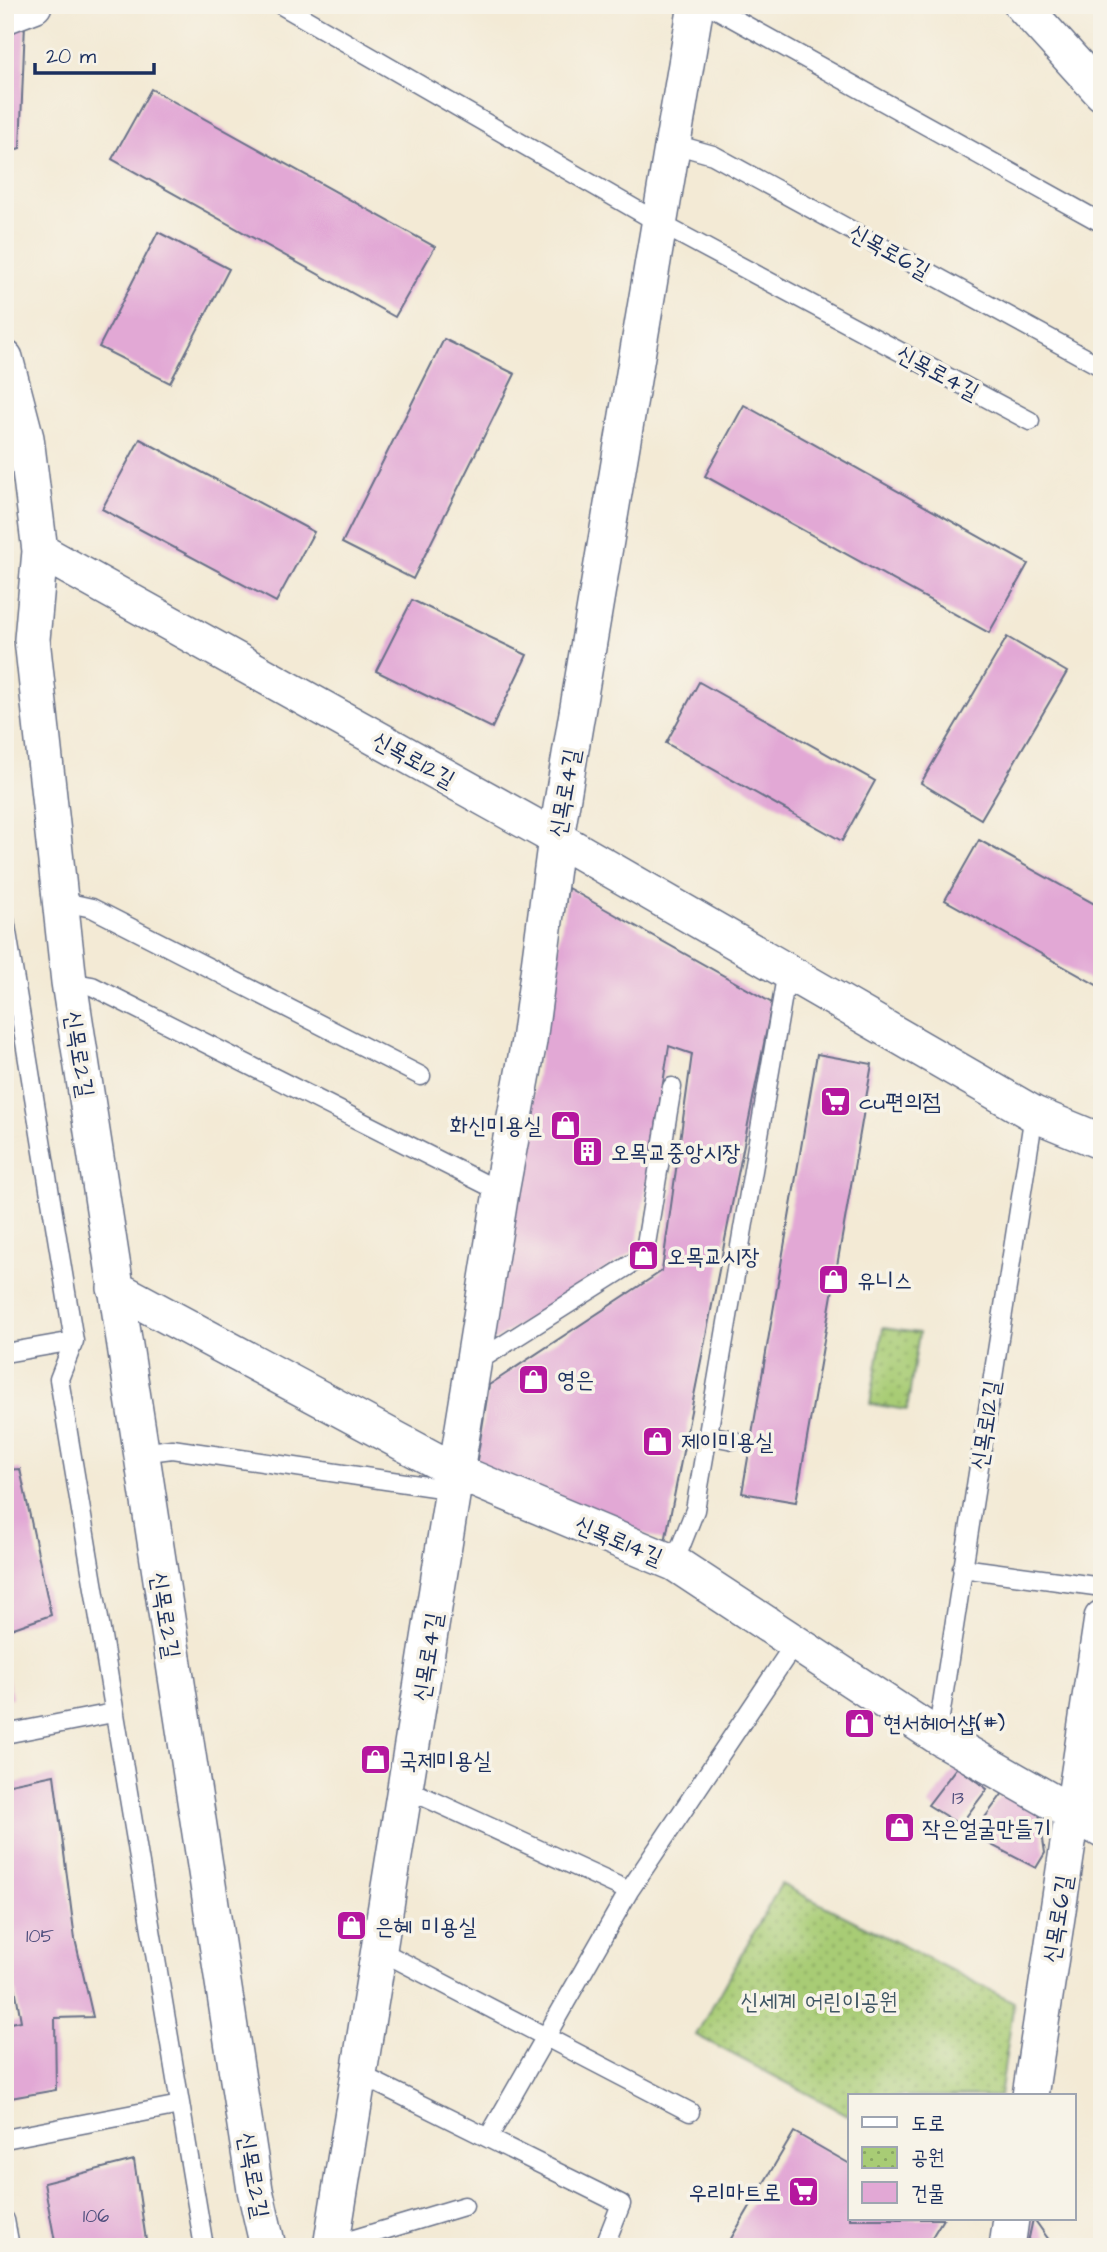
<svg xmlns="http://www.w3.org/2000/svg" width="1107" height="2252" font-family="'Architects Daughter','Poor Story',sans-serif">
	<style>
		.park { fill: url(#park-dots); stroke: #627e6a; stroke-width: 2 }
		.building { fill: #e2a8d5 }
		.lines { fill: none; stroke-linecap: round; stroke-linejoin: round }
		.service-casing { stroke: #677088; stroke-width: 21 }
		.minor-casing { stroke: #677088; stroke-width: 38 }
		.service { stroke: #fff; stroke-width: 18 }
		.minor { stroke: #fff; stroke-width: 35 }
		.labels { text-anchor: middle; stroke-width: 7; stroke-linejoin: round; paint-order: stroke }
		.number-label { font-size: 19px; fill: #4d4d7c }
		.street-label { font-size: 23px; fill: #1b2f5e; stroke: #f7f3e8 }
		.poi-label { font-size: 23px; fill: #1b2f5e; stroke: #f7f3e8; text-anchor: start }
		.park-label { font-size: 23px; fill: #3e5664; stroke: #f7f3e8 }
	</style>
	<defs>
		<pattern id="park-dots" width="8" height="8" patternUnits="userSpaceOnUse" patternTransform="scale(1.75)"><rect width="8" height="8" fill="#a8cc75"/><path d="M2 2h.1M6 6h.1" fill="none" stroke="#88a663" stroke-width="1.8" stroke-linecap="round"/></pattern>
	</defs>
	<rect width="100%" height="100%" fill="#f7f3e8"/>
	<filter id="ink" filterUnits="userSpaceOnUse"><feTurbulence type="fractalNoise" baseFrequency=".0143" numOctaves="2"/><feDisplacementMap in="SourceGraphic" scale="14" xChannelSelector="R" yChannelSelector="G"/><feConvolveMatrix kernelMatrix="1 2 1 2 8 2 1 2 1" color-interpolation-filters="sRGB"/></filter>
	<filter id="wash" filterUnits="userSpaceOnUse"><feTurbulence type="fractalNoise" baseFrequency=".00686" numOctaves="4" result="noise"/><feDisplacementMap in="SourceGraphic" scale="28" xChannelSelector="R" yChannelSelector="G"/><feGaussianBlur stdDeviation="1.57" result="paint"/><feColorMatrix in="noise" values="0 0 0 0 0 0 0 0 0 0 0 0 0 0 0 0 0 1.4 0 .05"/><feComposite in="paint" operator="in"/></filter>
	<g filter="url(#wash)">
		<rect width="100%" height="100%" fill="#f3ead5"/>
		<path class="park" d="M883,1328L919,1333L907,1410L870,1404Z
			M781,1884L1014,2002L1000,2096H850V2116L696,2035Z"/>
		<g id="blocks">
			<path class="building" d="M25,23L20,148L5,153V31Z
				M151,89L435,247L395,317L112,159Z
				M158,232L229,269L170,383L99,347Z
				M444,339L515,374L413,579L342,543Z
				M744,405L1028,564L989,633L705,476Z
				M140,439L314,532L276,602L102,509Z
				M412,600L527,655L492,728L376,671Z
				M1007,637L1067,672L981,819L921,783Z
				M699,682L875,781L842,841L666,743Z
				M979,840L1102,908V988L945,900Z
				M568,888L772,1003L665,1542L476,1466L489,1385L662,1271L692,1054L669,1046L636,1250L492,1342Z
				M817,1054L872,1064L796,1502L742,1493Z
				M20,1469L51,1615L5,1631V1470Z
				M5,1663L12,1698L5,1699Z
				M957,1767L987,1789L960,1825L928,1805Z
				M54,1775L75,1939L93,2017L55,2018L56,2090L5,2099V2024L21,2021L5,1931V1785Z
				M1003,1793L1039,1813L1045,1853L1036,1868L972,1835Z
				M794,2132L850,2164V2219H943L926,2247H726Z
				M134,2160L147,2247H56L44,2183Z
				M1033,2219H1034L1054,2247H1027Z"/>
		</g>
	</g>
	<g filter="url(#ink)">
		<use href="#blocks" fill-opacity="0" stroke="#677088" stroke-width="2"/>
		<g class="lines">
			<defs>
				<path id="service" d="M281,5L661,224L1030,421
					M709,5L1102,223
					M674,144L713,155L1102,367
					M60,901L92,908L421,1076
					M5,920L74,1341L59,1379L204,2247
					M69,982L92,986L501,1192
					M5,1353L74,1341
					M475,1363L644,1256L672,1087
					M708,1435L733,1440
					M141,1453L172,1449L454,1490
					M674,1563L695,1510L787,971
					M962,1568L1102,1587
					M5,1734L113,1713
					M937,1736L1034,1114
					M405,1788L629,1891
					M379,1950L690,2112
					M359,2074L621,2204L604,2247
					M488,2138L629,1891L795,1643
					M5,2139L180,2105
					M5,2220L10,2247
					M331,2246L464,2206"/>
				<path id="minor" d="M1022,5L1102,93
					M5,16L34,5
					M5,358L26,438L40,551L32,639L69,982L255,2190L268,2247
					M40,551L556,838L1034,1114L1102,1142
					M115,1288L457,1472L674,1563L937,1736L1102,1830
					M1030,2096L1102,1618
					M331,2247L501,1192L529,1041L556,838L696,5
					M1007,2247L1011,2219"/>
			</defs>
			<use href="#service" class="service-casing"/>
			<use href="#minor" class="minor-casing"/>
			<use href="#service" class="service"/>
			<use href="#minor" class="minor"/>
		</g>
	</g>
	<defs>
		<symbol id="supermarket-square" viewBox="-11 -11 22 22"><rect x="-9" y="-9" width="18" height="18" rx="4" fill="#b5179e" stroke="#f7f3e8"/><path d="M-6-5.5h2.5l.6 2H6L4.5 2H-2.5L-4.4-4H-6ZM-1.5 3.2a1.3 1.3 0 1 0 .1 0ZM3 3.2a1.3 1.3 0 1 0 .1 0Z" fill="#fff"/></symbol>
		<symbol id="shop-square" viewBox="-11 -11 22 22"><rect x="-9" y="-9" width="18" height="18" rx="4" fill="#b5179e" stroke="#f7f3e8"/><path d="M-5-2.5h2.3a2.7 3.5 0 0 1 5.4 0H5L5.5 6h-11ZM-1.5-2.5h3a1.5 2.3 0 0 0-3 0Z" fill="#fff"/></symbol>
		<symbol id="building-square" viewBox="-11 -11 22 22"><rect x="-9" y="-9" width="18" height="18" rx="4" fill="#b5179e" stroke="#f7f3e8"/><path d="M-4-6H4V6H1V3H-1V6H-4ZM-2.5-4.3h1.7v1.8h-1.7ZM.8-4.3h1.7v1.8H.8ZM-2.5-1h1.7V.8h-1.7ZM.8-1h1.7V.8H.8Z" fill="#fff"/></symbol>
	</defs>
	<g fill-rule="evenodd">
		<use href="#supermarket-square" x="818" y="1084" width="35" height="35"/>
		<use href="#shop-square" x="548" y="1108" width="35" height="35"/>
		<use href="#building-square" x="570" y="1134" width="35" height="35"/>
		<use href="#shop-square" x="626" y="1238" width="35" height="35"/>
		<use href="#shop-square" x="816" y="1262" width="35" height="35"/>
		<use href="#shop-square" x="516" y="1362" width="35" height="35"/>
		<use href="#shop-square" x="640" y="1424" width="35" height="35"/>
		<use href="#shop-square" x="842" y="1706" width="35" height="35"/>
		<use href="#shop-square" x="358" y="1742" width="35" height="35"/>
		<use href="#shop-square" x="882" y="1810" width="35" height="35"/>
		<use href="#shop-square" x="334" y="1908" width="35" height="35"/>
		<use href="#supermarket-square" x="786" y="2174" width="35" height="35"/>
	</g>
	<g class="labels">
		<g class="number-label">
			<text x="958" y="1804">13</text>
			<text x="40" y="1942">105</text>
			<text x="96" y="2222">106</text>
		</g>
		<g class="street-label">
			<text transform="translate(890 251) rotate(29)" y="8">신목로6길</text>
			<text transform="translate(938 372) rotate(28)" y="8">신목로4길</text>
			<text transform="translate(414 759) rotate(29)" y="8">신목로12길</text>
			<text transform="translate(564 793) rotate(-80)" y="8">신목로4길</text>
			<text transform="translate(80 1054) rotate(81)" y="8">신목로2길</text>
			<text transform="translate(985 1425) rotate(-81)" y="8">신목로12길</text>
			<text transform="translate(619 1540) rotate(23)" y="8">신목로14길</text>
			<text transform="translate(166 1615) rotate(81)" y="8">신목로2길</text>
			<text transform="translate(427 1657) rotate(-81)" y="8">신목로4길</text>
			<text transform="translate(1057 1919) rotate(-81)" y="8">신목로6길</text>
			<text transform="translate(254 2175) rotate(80)" y="8">신목로2길</text>
		</g>
		<g class="poi-label">
			<text x="859" y="1109">cu편의점</text>
			<text x="542" y="1133" text-anchor="end">화신미용실</text>
			<text x="611" y="1160">오목교중앙시장</text>
			<text x="667" y="1264">오목교시장</text>
			<text x="857" y="1288">유니스</text>
			<text x="557" y="1387">영은</text>
			<text x="681" y="1449">제이미용실</text>
			<text x="883" y="1731">현서헤어샵(#)</text>
			<text x="399" y="1768">국제미용실</text>
			<text x="922" y="1836">작은얼굴만들기</text>
			<text x="375" y="1934">은혜 미용실</text>
			<text x="781" y="2200" text-anchor="end">우리마트로</text>
		</g>
		<g class="park-label">
			<text x="819" y="2009">신세계 어린이공원</text>
		</g>
	</g>
	<rect width="1107" height="2252" fill="none" stroke="#f7f3e8" stroke-width="28"/>
	<rect x="848" y="2094" width="228" height="126" fill="#f7f3e8" stroke="#9fa5b1" stroke-width="2"/>
	<rect x="862" y="2117" width="35" height="10" fill="#ffffff" stroke="#9fa5b1" stroke-width="2"/>
	<text x="911" y="2130" font-size="21" fill="#1b2f5e">도로</text>
	<rect x="862" y="2147" width="35" height="21" fill="url(#park-dots)" stroke="#9fa5b1" stroke-width="2"/>
	<text x="911" y="2164" font-size="21" fill="#1b2f5e">공원</text>
	<rect x="862" y="2182" width="35" height="21" fill="#e2a8d5" stroke="#9fa5b1" stroke-width="2"/>
	<text x="911" y="2200" font-size="21" fill="#1b2f5e">건물</text>
	<path d="M35 63v10h119v-10" fill="none" stroke="#1b2f5e" stroke-width="3.5"/>
	<text x="46" y="63" font-size="21" fill="#1b2f5e" stroke="#f7f3e8" stroke-width="5" paint-order="stroke">20 m</text>
</svg>
